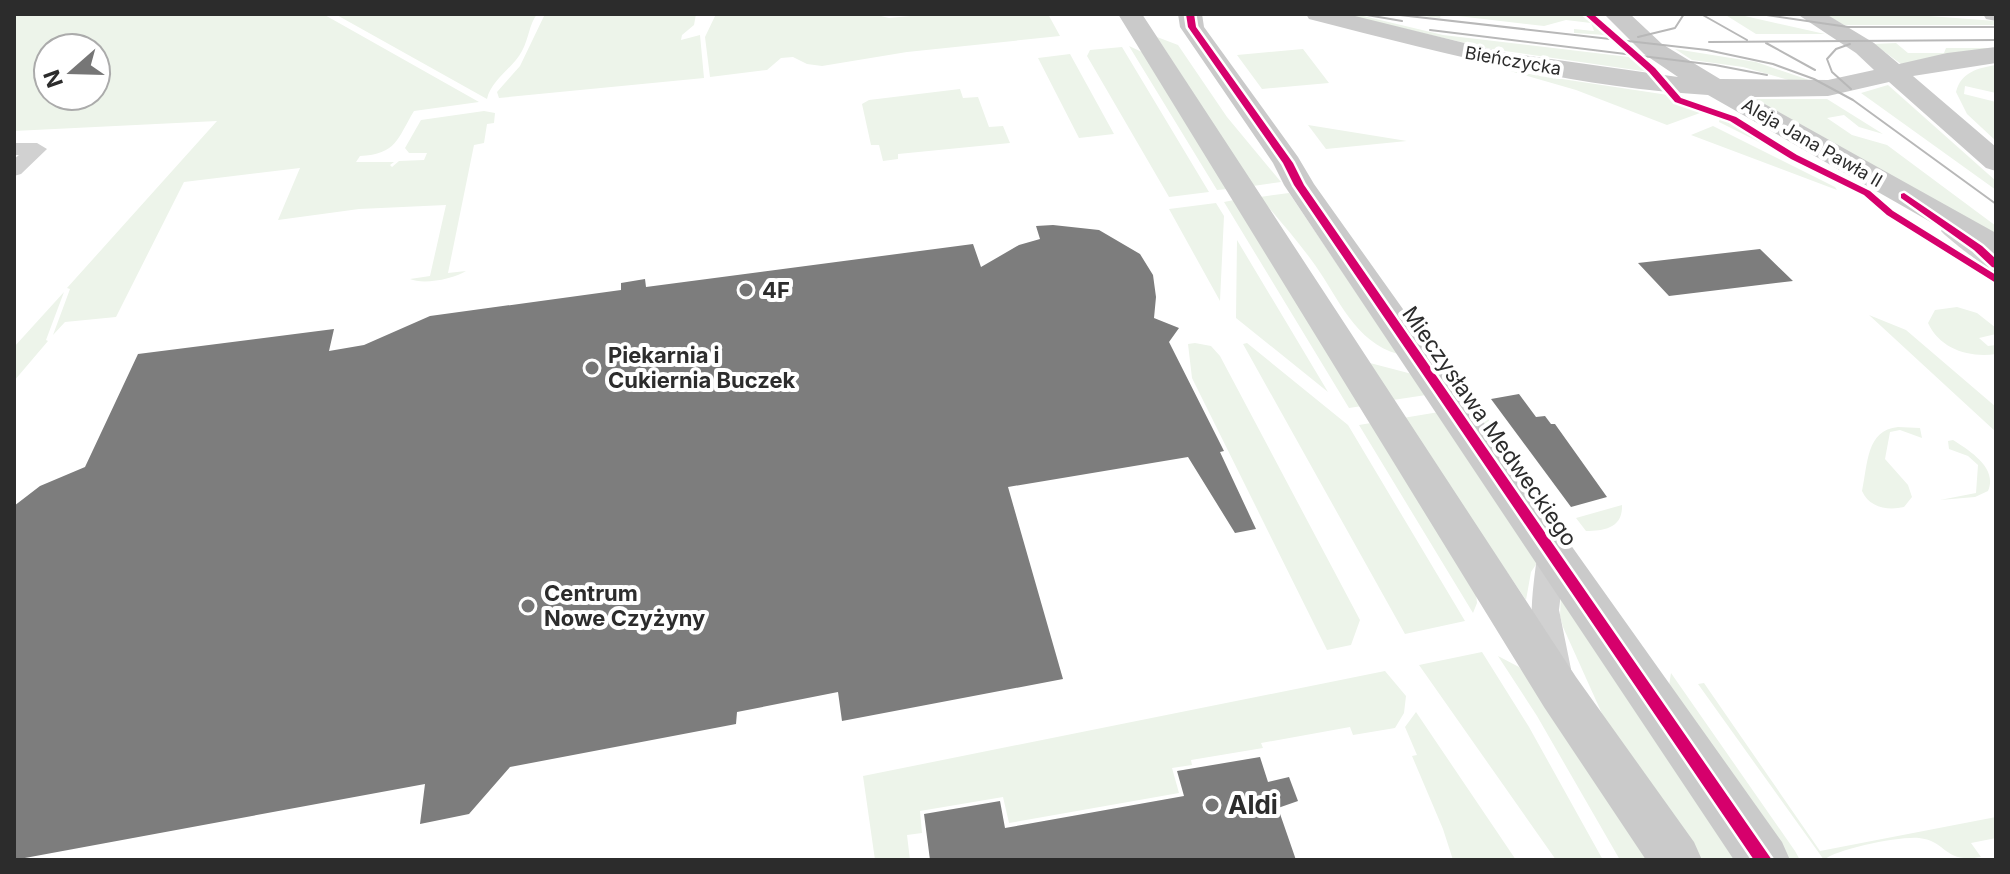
<svg xmlns="http://www.w3.org/2000/svg" width="2010" height="874" font-family="Inter,sans-serif">
	<style>
		.green { fill: #edf4ea; fill-rule: evenodd }
		.building { fill: #7d7d7d }
		.lines { fill: none; stroke-linecap: round; stroke-linejoin: round }
		.street { fill: #d1d1d1; fill-rule: evenodd }
		.secondary { fill: #cacaca; fill-rule: evenodd }
		.tram { stroke: #b8b8b8; stroke-width: 2 }
		.cycleway-casing { stroke: #fff; stroke-width: 5 }
		.cycleway { fill: #d6006c; fill-rule: evenodd }
		.poi-dot { fill: #767676; stroke: #fff; stroke-width: 3 }
		.labels { text-anchor: middle; stroke-width: 8; stroke-linejoin: round; paint-order: stroke }
		.far-street-label { font-size: 18px; fill: #2c2c2c; stroke: #fff }
		.poi-label { font-size: 22px; font-weight: bold; fill: #2c2c2c; stroke: #fff; text-anchor: start }
		.street-label { font-size: 22px; fill: #2c2c2c; stroke: #fff }
		.near-poi-label { font-size: 26px; font-weight: bold; fill: #2c2c2c; stroke: #fff; text-anchor: start }
	</style>
	<rect width="100%" height="100%" fill="#fff"/>
	<path class="green" d="M14,14H323L479,102L414,111C397,139 397,154 360,156L356,162H394L390,165L392,167L399,161L424,160L427,153H409L405,148L421,120L484,111L495,113L494,123L487,124L484,143L474,145L448,273L466,271C454,279 423,285 410,279L430,276L446,205L359,209L278,220L300,168L184,182L116,317L65,322L53,335L70,289L67,288L217,121L14,131ZM48,48H96V96H48Z
		M335,14H537C529,25 529,38 522,51C513,68 491,80 487,99Z
		M545,14H696L694,25L682,35L681,40L700,35L704,78L499,98L497,92L520,66Z
		M716,14H873L889,18L932,14H1048L1060,36L907,52L822,66L807,64L793,57L781,58L767,70L710,77L705,37Z
		M1341,14H1355L1443,35L1629,57L1649,72L1491,49Z
		M1403,14H1583L1605,35L1574,33V29L1594,31L1591,23L1566,20L1544,26L1441,14L1440,18Z
		M1724,14H1736L1825,34H1756Z
		M1825,14H1902L1996,21V25H1844Z
		M1157,37L1178,45L1227,117L1281,182L1253,186Z
		M1896,43L1908,53H1944L1946,48H1995L1901,64L1874,44Z
		M1129,46L1142,52L1227,189L1217,190Z
		M1122,47L1209,192L1169,197L1087,56L1090,50Z
		M1303,49L1329,83L1262,89L1237,55Z
		M1675,49L1756,62L1812,81L1799,83L1743,67L1692,60Z
		M1070,54L1114,134L1079,138L1038,58Z
		M1996,65V93L1965,86L1964,94L1996,102V141L1967,114L1956,92C1961,72 1978,68 1996,65Z
		M1510,71L1668,95L1686,106L1723,117L1791,158L1719,122L1720,118L1700,113L1667,125L1576,90Z
		M1888,85L1996,181V190L1861,93Z
		M960,89L963,98L978,97L989,127L1003,126L1010,143L898,154V159L883,161L879,145H871L862,104L869,100Z
		M1754,99H1827L1883,134L1859,127L1844,115L1827,118L1852,135L1887,145L1996,226V238Z
		M1308,125L1407,141L1326,149Z
		M1713,126L1835,187L1837,190L1691,135Z
		M1289,193L1398,354C1355,342 1339,299 1315,265C1298,241 1278,219 1260,197Z
		M1234,200L1362,406L1349,408L1224,202Z
		M1216,203L1224,216L1220,301L1169,209Z
		M1237,240L1328,392L1236,318Z
		M64,292L46,340L48,341L14,381V347Z
		M1957,307L1977,313L1996,328V334L1979,338L1988,346L1996,345V354C1969,358 1940,349 1928,323L1935,310Z
		M1869,315L1906,330L1996,407V432Z
		M1195,343L1211,346L1220,356L1360,620L1351,645L1327,650L1192,378L1188,344Z
		M1247,343L1348,425L1465,621L1405,634L1243,344Z
		M1370,363L1412,374L1426,395L1393,400Z
		M1478,405L1565,525L1548,515L1470,407Z
		M1439,412L1539,560L1531,572L1526,600L1403,418Z
		M1371,423L1476,593L1477,603L1473,613L1359,425Z
		M1898,427L1920,428L1922,438L1900,430L1890,432L1885,459L1908,485L1912,497L1904,507C1887,511 1869,507 1862,491C1868,464 1866,430 1898,427Z
		M1953,440C1970,451 1998,468 1988,491L1975,497L1940,500L1976,493L1978,465L1968,456L1949,449L1948,441Z
		M1622,505C1623,528 1604,531 1586,531L1576,518Z
		M1561,593L1740,860H1701L1608,727L1563,627L1560,616Z
		M1482,652L1529,727L1603,860H1556L1419,665Z
		M1498,656L1519,667L1529,679L1651,860H1620L1537,716Z
		M1385,671L1406,696L1404,713L1395,728L1353,735L1350,727L1261,743L1263,748L1191,760L1192,765L1172,768L1179,793L1009,823L1003,797L920,811L922,833L907,835L910,860H875L863,776Z
		M1671,673L1795,851L1800,860H1789L1669,686Z
		M1704,683L1820,851L1996,817V838L1971,843L1981,857C1944,864 1947,841 1919,838C1900,836 1836,849 1824,860L1698,684Z
		M1416,712L1516,860H1453L1443,829L1412,756L1417,755L1405,727Z"/>
	<path class="building" d="M1053,225L1099,230L1140,254L1153,275L1156,297L1154,318L1179,328L1169,342L1224,451L1220,452L1256,529L1235,533L1188,457L1008,487L1063,679L842,721L838,692L737,712L736,724L510,767L469,814L420,824L425,784L14,860V506L40,486L85,467L138,354L334,329L329,351L364,345L430,316L621,290V283L645,279L646,287L973,244L981,267L1019,245L1040,239L1036,226Z
		M1760,249L1793,281L1669,296L1638,263Z
		M1519,394L1536,417L1545,416L1551,424H1555L1607,497L1571,507L1491,399Z
		M1260,757L1268,782L1289,777L1298,801L1278,808L1296,860H930L924,814L1000,801L1005,828L1184,796L1177,771Z"/>
	<g class="lines">
		<path class="street" d="M14,143H37L47,149L21,174L14,176V159L19,155H14Z
			M1952,225L1960,226L1996,253V272C1988,270 1947,238 1941,231L1944,226Z
			M1552,539L1562,542L1566,550L1559,610L1571,669L1566,679L1555,683L1544,679C1525,638 1532,593 1538,550L1542,542Z"/>
		<path class="secondary" d="M1118,14H1142L1576,677L1694,842L1702,860H1646L1544,707Z
			M1178,14H1202L1204,27L1298,157L1314,184L1782,842L1790,860H1734L1284,185L1273,163L1180,27Z
			M1306,14H1347L1501,52L1678,77L1644,54L1604,14H1630L1662,44L1720,79L1828,80L1874,70L1856,53L1797,14H1826L1874,43L1899,64L1947,53L1996,47V63L1913,76L1996,147V171L1986,168L1889,82L1828,96L1752,97L1996,233V256L1985,253L1708,95C1570,87 1442,53 1309,19Z
			M1983,14H1996V21L1986,19Z"/>
		<path class="tram" d="M1391,14L1707,50L1773,64L1814,79L1853,100L1996,204
			M1701,14L1747,40
			M1760,14L1848,27H1996
			M1367,15L1402,21
			M1430,30L1715,65L1767,75
			M1638,37L1675,28L1684,14
			M1709,42L1996,40
			M1766,43L1815,70
			M1850,44L1836,49L1827,59L1832,72L1851,89"/>
		<defs>
			<path id="cycleway" d="M1186,14H1194L1196,27L1293,163L1304,185L1772,860H1754L1294,185L1283,163L1188,27Z
				M1584,14H1593L1655,68L1681,98L1736,117L1797,155L1870,191L1893,211L1996,275V283L1887,215L1864,195L1791,159L1730,121L1675,102L1649,72Z
				M1904,193L1982,246L1996,259V268L1992,267L1974,250L1901,198V194Z"/>
		</defs>
		<use href="#cycleway" class="cycleway-casing"/>
		<use href="#cycleway" class="cycleway"/>
	</g>
	<g class="poi-dot">
		<circle cx="746" cy="290" r="8"/>
		<circle cx="592" cy="368" r="8"/>
		<circle cx="528" cy="606" r="8"/>
		<circle cx="1212" cy="805" r="8"/>
	</g>
	<g class="labels">
		<g class="far-street-label">
			<text transform="translate(1513 61) rotate(10)" y="6">Bieńczycka</text>
			<text transform="translate(1812 143) rotate(30)" y="6">Aleja Jana Pawła II</text>
		</g>
		<g class="poi-label">
			<text x="762" y="298">4F</text>
			<text x="608" y="363">Piekarnia i<tspan x="608" dy="25">Cukiernia Buczek</tspan></text>
			<text x="544" y="601">Centrum<tspan x="544" dy="25">Nowe Czyżyny</tspan></text>
		</g>
		<g class="street-label">
			<text transform="translate(1490 426) rotate(55)" y="8">Mieczysława Medweckiego</text>
		</g>
		<g class="near-poi-label">
			<text x="1228" y="814">Aldi</text>
		</g>
	</g>
	<rect width="2010" height="874" fill="none" stroke="#2c2c2c" stroke-width="32"/>
	<g transform="translate(72 72) rotate(250)"><circle r="38" fill="#ffffff" stroke="#ababab" stroke-width="2"/>
	<path d="M0-6L14 30L0 20L-14 30Z" fill="#767676"/>
	<text y="-12" font-size="22" font-weight="bold" text-anchor="middle" fill="#2c2c2c">N</text>
	</g>
</svg>
